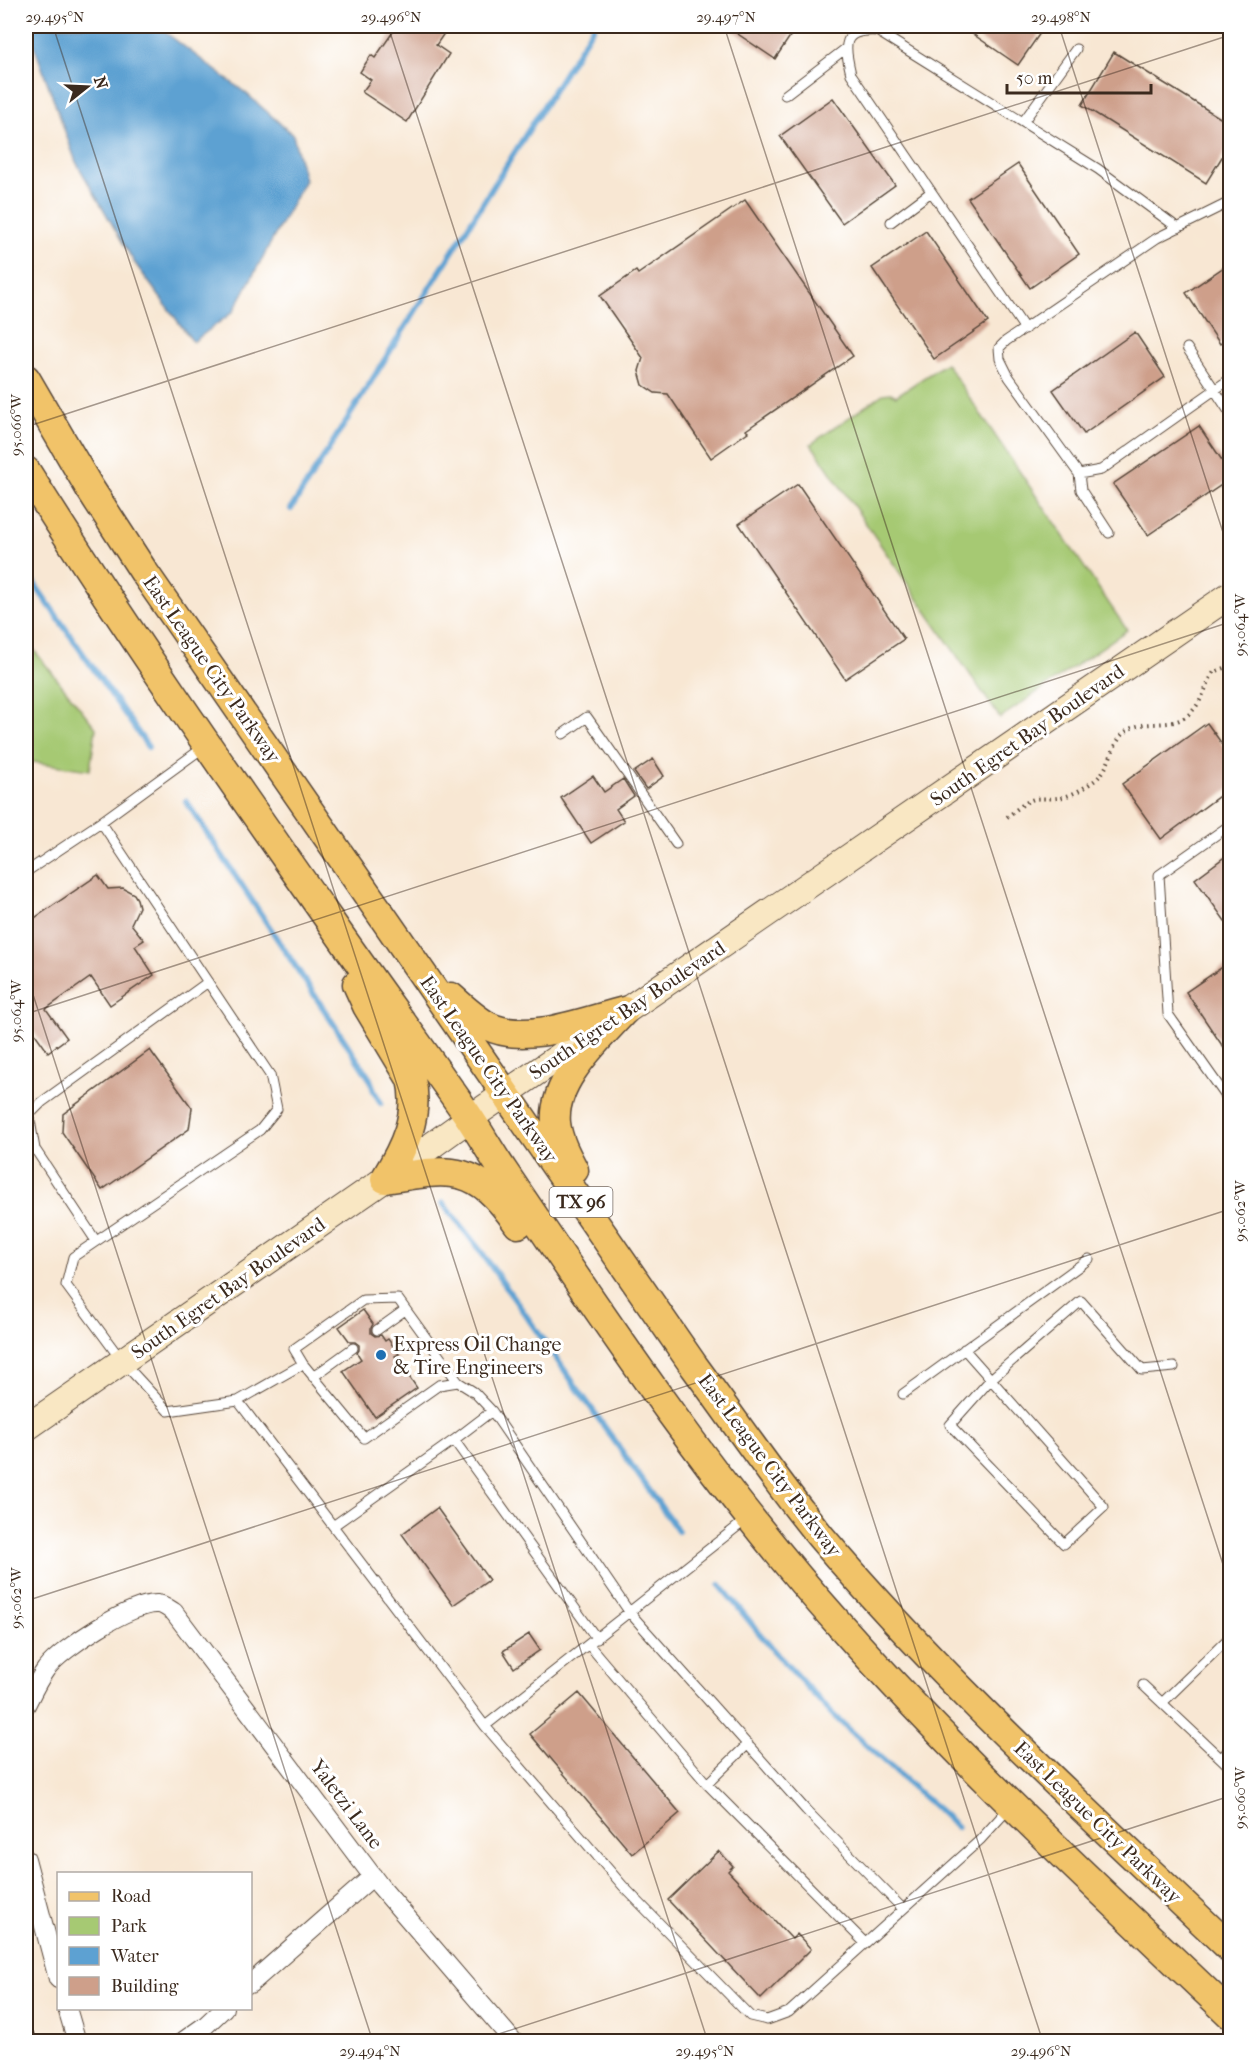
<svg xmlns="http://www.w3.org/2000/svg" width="1256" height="2067" font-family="'IM FELL French Canon',serif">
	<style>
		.green { fill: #a6c973; stroke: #707a48; stroke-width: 1.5 }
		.water { fill: #5da1d2; stroke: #4c6678; stroke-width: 1.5 }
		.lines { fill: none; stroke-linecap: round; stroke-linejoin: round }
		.stream { stroke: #5da1d2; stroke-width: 6 }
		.building { fill: #ce9f8a }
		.service-casing { stroke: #574639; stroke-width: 11 }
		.minor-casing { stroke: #574639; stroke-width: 20 }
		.secondary-casing { stroke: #574639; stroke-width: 28 }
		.primary-casing { stroke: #574639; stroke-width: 31 }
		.path { stroke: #574639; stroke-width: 4; stroke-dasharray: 1.5 4.5; stroke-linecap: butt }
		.service { stroke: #fff; stroke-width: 9 }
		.minor { stroke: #fff; stroke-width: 18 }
		.secondary { stroke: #f9e7c3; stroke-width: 26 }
		.primary { stroke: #f1c369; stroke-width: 28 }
		.ticks { fill: none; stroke: #3b2a1e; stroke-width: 1.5; stroke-opacity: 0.45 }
		.poi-dot { fill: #1f6fb2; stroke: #fff; stroke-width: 2 }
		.labels { text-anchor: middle; stroke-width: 6; stroke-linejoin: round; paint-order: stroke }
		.shield { fill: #fff; stroke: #766a62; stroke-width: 1.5 }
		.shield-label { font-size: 18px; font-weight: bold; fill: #3b2a1e }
		.street-label { font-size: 20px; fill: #3b2a1e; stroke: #fff }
		.poi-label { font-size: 20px; fill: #3b2a1e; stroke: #fff; text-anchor: start }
		.neatline { fill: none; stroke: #3b2a1e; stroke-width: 2 }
		.ticks-label { font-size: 15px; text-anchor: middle; fill: #3b2a1e }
	</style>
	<rect width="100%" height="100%" fill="#fff"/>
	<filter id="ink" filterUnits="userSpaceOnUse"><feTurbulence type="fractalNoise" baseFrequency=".0167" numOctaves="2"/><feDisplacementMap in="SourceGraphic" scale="12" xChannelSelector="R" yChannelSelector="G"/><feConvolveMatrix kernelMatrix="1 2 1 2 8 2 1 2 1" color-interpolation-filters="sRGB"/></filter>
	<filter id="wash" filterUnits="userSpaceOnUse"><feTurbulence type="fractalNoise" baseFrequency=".008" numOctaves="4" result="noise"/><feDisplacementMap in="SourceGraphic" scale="24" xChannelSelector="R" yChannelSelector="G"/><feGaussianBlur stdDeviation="1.35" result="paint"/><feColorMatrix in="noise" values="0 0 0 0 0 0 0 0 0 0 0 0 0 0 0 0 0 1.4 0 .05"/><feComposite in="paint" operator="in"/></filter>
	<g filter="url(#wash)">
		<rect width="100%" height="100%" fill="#f8e7d3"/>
		<path class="green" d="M946,363L1127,630L1000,718L811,444L883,394L891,393L896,396Z
			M26,640L96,728L90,770L26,761Z"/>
		<path class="water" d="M27,26H157L247,94L293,135L305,180L233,312L193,342L134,262L76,162Z"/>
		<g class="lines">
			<path class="stream" d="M291,509L594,26
				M26,572L148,747
				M186,801L370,1079L374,1091L381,1103
				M443,1203L479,1249L678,1531
				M720,1585L774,1651L832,1714L957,1827"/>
		</g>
		<g id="blocks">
			<path class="building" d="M397,26H449L436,45L449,54L407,122L362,92L371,80L360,72L371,55L375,58Z
				M726,26H797L775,59Z
				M961,26H1045L1018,65Z
				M1114,52L1230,124V144L1206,183L1082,105Z
				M833,98L895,185L842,223L780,136Z
				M1018,164L1079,254L1030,288L968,198Z
				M745,200L853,356L746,430L748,432L711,458L668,394L655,393L643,385L639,371L643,358L600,296L636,271L638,274Z
				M926,231L988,322L934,359L872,268Z
				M1230,263V337L1220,344L1186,293Z
				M1135,332L1165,377L1084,434L1053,390Z
				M1199,426L1230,472V479L1148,535L1113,484Z
				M798,484L904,639L845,679L739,524Z
				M1207,723L1230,755V788L1161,839L1122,784Z
				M653,759L664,776L646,789L634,772Z
				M593,776L604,792L623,779L634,796L616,809L624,821L591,843L561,798Z
				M1230,853V928L1195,879Z
				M98,875L108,889L123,888L134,894L137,899L139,907L131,924L144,940L135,946L154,975L110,1005L91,977L46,1009L67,1038L48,1052L26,1021V924Z
				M1230,962V1057L1186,992Z
				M150,1050L192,1108L189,1129L102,1190L62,1132L63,1114Z
				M363,1310L373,1324L371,1328V1333L375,1336L381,1335L385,1341L388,1339L399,1354L395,1356L417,1388L375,1417L343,1371L361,1359L357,1353L359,1350V1345L355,1342H350L339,1327Z
				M437,1508L489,1580L453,1605L402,1534Z
				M529,1634L540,1650L514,1668L503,1651Z
				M579,1693L680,1813L632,1854L530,1734Z
				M719,1851L733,1866L728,1871L792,1939L797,1934L811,1949L761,1999L668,1900Z"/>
		</g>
	</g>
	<g filter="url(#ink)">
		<use href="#blocks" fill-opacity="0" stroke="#574639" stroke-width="1.5"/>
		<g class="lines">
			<defs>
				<path id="service" d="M785,95L845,49
					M1023,122L1076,49
					M1230,202L1157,238L1006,341L999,348L1000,359L1009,377L1079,474L1101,470L1230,379
					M891,222L931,192
					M1025,329L851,74C844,45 841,29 877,31L1098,169L1178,228
					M1187,348L1230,413
					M1079,474L1081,490L1109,533
					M1220,604L1230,619
					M563,734L587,717L676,844
					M204,747L101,822L270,1075L277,1109L260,1130L73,1257L66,1285L122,1361L168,1411L238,1401L485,1726L623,1886L750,2016L767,2020L789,2012L980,1840L1011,1806
					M1230,825L1159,875L1168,1014L1230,1102
					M26,872L101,822
					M96,1241L35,1149L29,1115L42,1102L208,982
					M377,1330L405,1310
					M964,1349L1104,1507L1064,1544L950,1425L991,1379L1081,1301L1142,1370L1174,1367
					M303,1364L294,1349L363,1300L398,1299L458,1382
					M313,1377L353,1348
					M903,1394L1089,1259
					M238,1401L303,1364L364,1438L439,1385L458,1382L474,1392L492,1411L630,1613L806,1810L903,1909
					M454,1440L492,1411
					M333,1526L454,1440L597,1639
					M589,1645L707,1784L865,1943
					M1143,1685L1230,1767
					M1162,1703L1230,1637
					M485,1726L747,1519
					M1222,1758L1230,1748
					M707,1784L748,1744"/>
				<path id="minor" d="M26,1705C32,1693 38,1680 46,1669C62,1648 132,1602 158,1604C163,1604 169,1609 174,1612L380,1886L514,2042
					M26,1859L58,1979
					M250,1984L373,1876
					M67,2008L77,2042
					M182,2042L206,2025L224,2008"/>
				<path id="secondary" d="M26,1428L385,1179L470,1118L1230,595"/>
				<path id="primary" d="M26,379L89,487L144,572L694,1366C736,1423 776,1482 821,1537C946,1685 1091,1815 1230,1948
					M26,471C122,624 226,773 330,921C375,986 422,1049 467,1114C480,1133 491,1153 504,1172C609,1327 714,1484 839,1624C961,1762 1097,1887 1230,2014
					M357,984L367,1006L411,1079C420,1116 404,1148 385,1179
					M451,997C462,1007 475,1019 488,1026C526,1045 584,1021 624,1011
					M574,1170C566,1155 558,1140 556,1123C552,1080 598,1040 624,1011
					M385,1179C452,1168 476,1163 518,1224"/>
			</defs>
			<use href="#service" class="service-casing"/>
			<use href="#minor" class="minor-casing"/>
			<use href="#secondary" class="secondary-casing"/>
			<use href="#primary" class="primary-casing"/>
			<path class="path" d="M1007,817C1015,811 1024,802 1034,799C1041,798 1050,799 1057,798C1070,797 1084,788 1094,781C1112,768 1110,743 1127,731C1144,718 1170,730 1188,715C1202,704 1205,686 1214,672L1230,666"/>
			<use href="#service" class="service"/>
			<use href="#minor" class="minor"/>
			<use href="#secondary" class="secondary"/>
			<use href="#primary" class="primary"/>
		</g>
	</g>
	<path class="ticks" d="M53,26L708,2042M388,26L1043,2042M724,26L1230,1586M1059,26L1230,554M26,427L1230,35M26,973L373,2042M26,1014L1230,622M26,1601L1230,1209M26,2006L37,2042M474,2042L1230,1796"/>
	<circle class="poi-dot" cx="381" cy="1355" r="6"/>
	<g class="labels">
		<rect class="shield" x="549.5" y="1187" width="63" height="30" rx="4.5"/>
		<g class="shield-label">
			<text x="581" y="1208">TX 96</text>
		</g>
		<g class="street-label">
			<text transform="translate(212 669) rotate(55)" y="7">East League City Parkway</text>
			<text transform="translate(1027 735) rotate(-35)" y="7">South Egret Bay Boulevard</text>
			<text transform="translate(627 1010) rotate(-34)" y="7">South Egret Bay Boulevard</text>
			<text transform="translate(489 1069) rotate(55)" y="7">East League City Parkway</text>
			<text transform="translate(228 1288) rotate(-35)" y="7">South Egret Bay Boulevard</text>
			<text transform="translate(770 1465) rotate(53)" y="7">East League City Parkway</text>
			<text transform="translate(347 1804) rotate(53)" y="7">Yaletzi Lane</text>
			<text transform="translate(1098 1822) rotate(44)" y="7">East League City Parkway</text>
		</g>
		<g class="poi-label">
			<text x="393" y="1351">Express Oil Change<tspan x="393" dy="23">&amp; Tire Engineers</tspan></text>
		</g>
	</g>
	<rect width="1256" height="2067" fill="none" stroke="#fff" stroke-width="66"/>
	<rect x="57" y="1872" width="195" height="138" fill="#ffffff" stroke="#b1aaa5" stroke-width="1.5"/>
	<rect x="69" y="1892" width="30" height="9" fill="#f1c369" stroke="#b1aaa5" stroke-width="1.5"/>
	<text x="111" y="1902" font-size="18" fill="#3b2a1e">Road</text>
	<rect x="69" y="1917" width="30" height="18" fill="#a6c973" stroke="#b1aaa5" stroke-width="1.5"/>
	<text x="111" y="1932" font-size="18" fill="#3b2a1e">Park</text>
	<rect x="69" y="1947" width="30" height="18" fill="#5da1d2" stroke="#b1aaa5" stroke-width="1.5"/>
	<text x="111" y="1962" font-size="18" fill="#3b2a1e">Water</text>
	<rect x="69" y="1977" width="30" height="18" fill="#ce9f8a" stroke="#b1aaa5" stroke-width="1.5"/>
	<text x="111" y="1992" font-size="18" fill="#3b2a1e">Building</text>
	<g transform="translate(87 87) rotate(72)" stroke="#ffffff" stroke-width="4.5" paint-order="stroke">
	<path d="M0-4.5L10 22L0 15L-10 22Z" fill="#3b2a1e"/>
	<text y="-9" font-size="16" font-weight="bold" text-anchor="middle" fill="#3b2a1e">N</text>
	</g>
	<path d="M1007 84v9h144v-9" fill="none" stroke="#3b2a1e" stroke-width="3"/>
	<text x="1016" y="84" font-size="18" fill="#3b2a1e" stroke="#ffffff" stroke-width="4.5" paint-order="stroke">50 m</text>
	<rect x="33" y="33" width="1190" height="2001" class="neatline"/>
	<g class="ticks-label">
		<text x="55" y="22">29.495°N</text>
		<text x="391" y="22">29.496°N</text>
		<text x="726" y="22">29.497°N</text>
		<text x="1061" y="22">29.498°N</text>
		<text transform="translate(16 425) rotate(-90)" y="5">95.066°W</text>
		<text transform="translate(1240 625) rotate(-90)" y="5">95.064°W</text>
		<text transform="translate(16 1011) rotate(-90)" y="5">95.064°W</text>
		<text transform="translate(1240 1211) rotate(-90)" y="5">95.062°W</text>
		<text transform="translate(16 1598) rotate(-90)" y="5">95.062°W</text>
		<text transform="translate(1240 1798) rotate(-90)" y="5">95.060°W</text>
		<text x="370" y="2056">29.494°N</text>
		<text x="705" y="2056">29.495°N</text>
		<text x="1041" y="2056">29.496°N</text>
	</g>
</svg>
